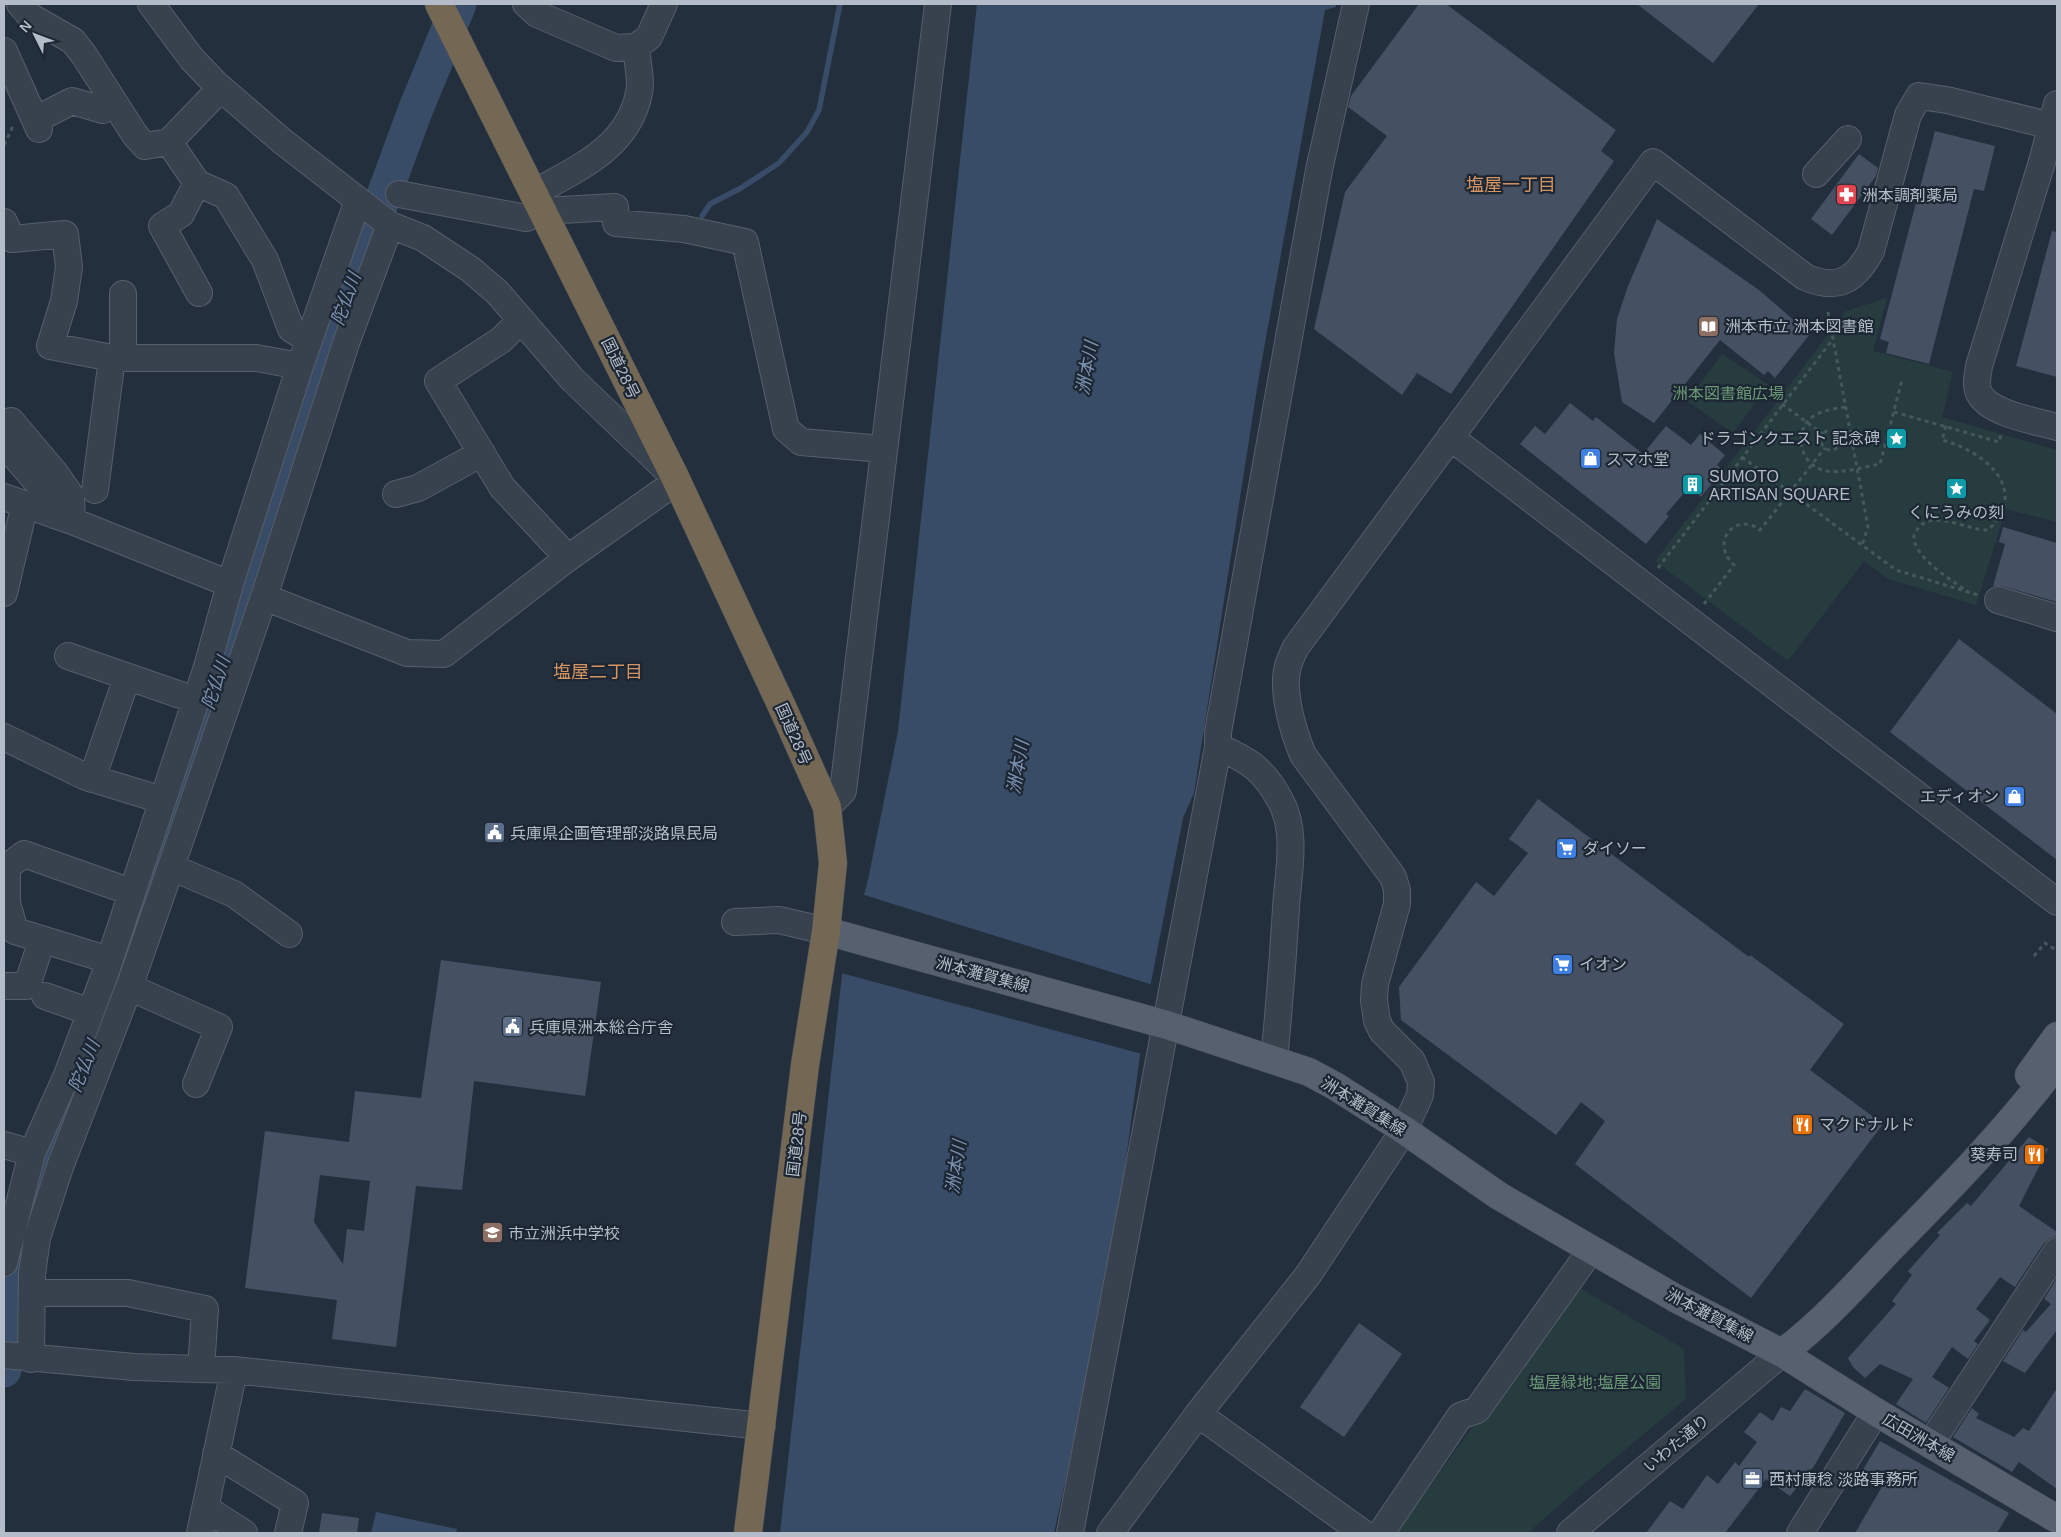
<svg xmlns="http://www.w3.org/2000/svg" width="2061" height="1537" font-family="Helvetica,'Noto Sans JP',sans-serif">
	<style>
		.green { fill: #263c3f }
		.water { fill: #394c67 }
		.pier { fill: #242f3e }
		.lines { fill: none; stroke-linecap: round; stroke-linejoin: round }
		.stream { stroke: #394c67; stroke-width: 5.5 }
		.river { stroke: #394c67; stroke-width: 35 }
		.building { fill: #455162; fill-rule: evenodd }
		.minor-casing { stroke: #565f6c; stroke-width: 28 }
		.major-casing { stroke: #414a57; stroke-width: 29 }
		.highway-casing { stroke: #434c59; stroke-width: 29 }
		.path { stroke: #44595c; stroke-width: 3; stroke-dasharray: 4 4; stroke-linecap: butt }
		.minor { stroke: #38414e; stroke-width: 26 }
		.major { stroke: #56606e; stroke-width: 28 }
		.highway { stroke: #746855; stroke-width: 28 }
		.labels { text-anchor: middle; stroke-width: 4.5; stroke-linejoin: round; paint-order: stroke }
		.poi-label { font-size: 16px; fill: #b4bcc9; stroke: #1d2633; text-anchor: start }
		.street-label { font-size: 16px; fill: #b4bcc9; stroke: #1d2633 }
		.park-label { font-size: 16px; fill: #6b9a76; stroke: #1d2633 }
		.neighbourhood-label { font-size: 18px; fill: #d59563; stroke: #1d2633 }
		.water-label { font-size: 18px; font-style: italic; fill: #7c92b1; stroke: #1d2633 }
	</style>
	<rect width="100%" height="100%" fill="#242f3e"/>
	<path class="green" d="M1887,298L1873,351L1953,372L1942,417L2057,450V522L2006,509L1976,605L1888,579L1864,561L1788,661L1655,561L1846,311Z
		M1722,354L1769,385L1733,433L1687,401Z
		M1575,1285L1684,1349L1686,1399L1572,1494L1528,1533H1396Z"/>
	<path class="water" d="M977,4H1336V7L1325,10L1258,382L1194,793L1183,818L1147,1003L1110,1278L1054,1533H780L842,975L868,880L898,731Z
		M376,1512L457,1529L456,1533H371Z"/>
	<path class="pier" d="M861,894L1153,985L1142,1054L841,973Z"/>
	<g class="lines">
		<path class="stream" d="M702,216L710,204L741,188L779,163L807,132L819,110L840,4"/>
		<path class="river" d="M4,1370L16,1316L17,1265L46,1160L109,1003L325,355L415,111L459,4"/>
	</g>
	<path class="building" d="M1419,4H1446L1616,130L1601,151L1614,161L1451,394L1417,373L1402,395L1314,329L1345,192L1387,136L1348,107L1351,96Z
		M1637,4H1759L1713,63Z
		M1935,131L1995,146L1984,191L1974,189L1929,364L1886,353L1889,342L1880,339Z
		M1859,154L1878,168L1876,176L1832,235L1811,219Z
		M1657,219L1759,290L1810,334L1775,378L1768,371L1764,375L1720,340L1654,423L1622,402L1614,353L1617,319L1628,286Z
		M2052,231L2057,232V377L2016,366Z
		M1570,403L1593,421L1596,417L1643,454L1666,426L1691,445L1700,434L1725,455L1717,465L1723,470L1701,497L1689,487L1666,514L1669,516L1646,544L1520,444L1535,426L1545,434Z
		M2003,527L2057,543V602L2002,586H1993L2005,544L1999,542Z
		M1959,639L2057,714V860L1890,732Z
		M1538,799L1749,957L1750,955L1844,1024L1810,1070L1883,1124L1751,1298L1575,1164L1605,1121L1581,1102L1556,1135L1401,1020L1399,987L1476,882L1494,896L1528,853L1509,839Z
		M441,960L601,982L585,1096L474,1081L462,1190L416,1186L396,1347L332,1339L337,1300L245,1288L265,1131L349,1142L355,1091L421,1098ZM320,1175L370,1181L364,1231L347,1229L343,1264L314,1222Z
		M2029,1137L2048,1149L2019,1206L2057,1232V1236L2050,1238L2044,1243L2015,1287L2000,1277L1976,1309L1990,1320L1974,1341L1978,1344L1968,1359L1952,1347L1932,1377L1949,1388L1926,1423L1896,1404L1913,1379L1880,1364L1865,1378L1853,1367L1848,1358L1896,1304L1892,1301L1912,1275L1908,1271L1940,1235L1937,1233L1967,1203L1971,1206Z
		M2057,1278V1330L2025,1373L2003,1361L2023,1330L2026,1332L2051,1304L2044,1299Z
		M1359,1323L1402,1354L1344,1437L1300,1407Z
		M2057,1388V1489L2019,1462L2012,1472L1953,1437L1972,1408L1979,1414L1976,1418L2014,1437L2023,1428L2029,1431Z
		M1805,1389L1845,1413L1814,1466L1790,1496L1766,1479L1725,1533H1646L1670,1501L1683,1509L1707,1475L1718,1484L1735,1462L1739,1466L1757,1442L1744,1432L1760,1412L1773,1421L1781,1407L1790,1411Z
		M1880,1441L2009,1513L1997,1533H1855L1883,1485L1861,1473Z
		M322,1513L359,1518L357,1533H319Z"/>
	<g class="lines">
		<defs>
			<path id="minor" d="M20,4L31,17L73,41L84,55L135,135L145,146L169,142L197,183L226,196L265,260L291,329L309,340
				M151,4L192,59L216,84L282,141L390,225L423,238L470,269L497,292L572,379L672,475
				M526,4L537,14L616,48L636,47L649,37L664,4
				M4,51L39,129
				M2057,104L2042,162L1979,366C1978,374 1975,385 1979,393C1989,414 2036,421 2057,427
				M35,120L72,101L103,110L114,102
				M169,142L221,88
				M1816,174L1848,139
				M197,183L181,214L162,226L199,293
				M534,193C578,168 628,148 639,93C642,82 637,60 636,47
				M399,194L526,218L543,211L615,207L616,223L684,229L745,242L786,429L801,442L883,449
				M4,222L12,239L65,234L69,267L64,301L50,346L112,358H256L300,366
				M521,320L501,340L438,381L502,487L568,558
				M123,358V294
				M11,421L55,473L71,496L72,521
				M1450,437L2057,902
				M4,444L51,498L54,515
				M95,490L112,358
				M396,494L418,488L482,453
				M4,497L72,521L230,584
				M4,593L25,504
				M264,597L407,653L444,654L568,558L677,481
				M1998,600L2057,618
				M68,656L195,700
				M4,737L84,776L162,800
				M1218,747C1249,760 1264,770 1280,800C1298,831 1288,874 1286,908C1283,959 1279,1009 1274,1060
				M92,779L127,677
				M827,807L843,791L938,4
				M171,867L234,894L289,934
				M735,922L779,920L826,931
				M109,960L15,931L7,903V867L24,854L131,892
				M4,986H27L42,940
				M129,987L219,1027L196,1084
				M45,996L90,1012
				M4,1145L32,1153
				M4,1263L32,1153L67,1075L105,974L207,667L230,584L300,366L358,200
				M32,1293H128L205,1309L201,1369
				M4,1355L134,1367L234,1370L762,1426
				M31,1359L32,1274L37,1238L60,1167L131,982L171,867L264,597L346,343L390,225
				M1198,1414L1363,1533
				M1932,1444L1940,1429L2057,1251
				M216,1454L295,1503L288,1533
				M205,1508L244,1533
				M200,1533L234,1370
				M1070,1533L1218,747V732L1319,170L1356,4
				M1110,1533L1198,1414L1308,1275L1404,1130L1420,1095L1421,1082L1412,1061L1382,1031L1377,1021L1374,1000L1375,984L1397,904V890L1393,877L1385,866L1303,755C1293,731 1281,691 1288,666C1290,659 1293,653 1296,647L1653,162L1805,277C1837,291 1855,281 1871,251L1908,115L1919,96L1947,100L2052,126
				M1381,1533L1460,1416L1477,1410L1591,1250
				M1570,1533L1782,1353
				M1800,1533L1876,1412"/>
			<path id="major" d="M826,931L1167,1025L1309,1072L1335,1086L1404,1130L1499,1196L1675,1298L1782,1353L1876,1412L2057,1519
				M2029,1075L2057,1036
				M1782,1353C1822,1323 1855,1286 1889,1250C1948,1190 2007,1130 2057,1063"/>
			<path id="highway" d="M439,4L675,477L784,711L827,807L833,863L826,931L805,1065L748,1533"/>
		</defs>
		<use href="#minor" class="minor-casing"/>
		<use href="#major" class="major-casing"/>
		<use href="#highway" class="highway-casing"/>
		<path class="path" d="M4,145L13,126
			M1828,312L1868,527L1862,545
			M1782,404L1823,434
			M1845,407C1834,409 1822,410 1812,417C1793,432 1800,463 1822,470C1839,475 1863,467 1880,464L1902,380
			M1894,412L1999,442L2001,434
			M1946,426L1942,440C1984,451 2031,489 1988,530C1965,531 1928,504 1914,535C1912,557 1951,579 1966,591
			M1821 440a10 10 0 1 1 20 0a10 10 0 1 1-20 0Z
			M1742,457L1896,570L1978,595
			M1658,568L1833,339
			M1704,604L1734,565C1709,542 1736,511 1760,530L1825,448
			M2034,956L2045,943L2057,951"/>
		<use href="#minor" class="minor"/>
		<use href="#major" class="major"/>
		<use href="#highway" class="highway"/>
	</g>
	<defs>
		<symbol id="pharmacy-square" viewBox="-11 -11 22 22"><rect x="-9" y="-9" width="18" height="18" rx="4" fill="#e0444e" stroke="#1d2633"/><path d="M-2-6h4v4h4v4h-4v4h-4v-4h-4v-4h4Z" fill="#fff"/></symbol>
		<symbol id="library-square" viewBox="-11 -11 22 22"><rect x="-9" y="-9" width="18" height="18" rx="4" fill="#8d6e63" stroke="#1d2633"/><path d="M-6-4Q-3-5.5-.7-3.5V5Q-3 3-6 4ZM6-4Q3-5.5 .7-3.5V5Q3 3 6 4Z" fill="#fff"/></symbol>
		<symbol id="sight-square" viewBox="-11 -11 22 22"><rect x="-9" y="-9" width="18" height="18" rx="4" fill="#0f9aa8" stroke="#1d2633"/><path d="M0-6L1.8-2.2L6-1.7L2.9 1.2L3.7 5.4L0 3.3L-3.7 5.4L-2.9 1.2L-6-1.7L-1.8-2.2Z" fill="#fff"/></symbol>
		<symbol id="shop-square" viewBox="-11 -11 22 22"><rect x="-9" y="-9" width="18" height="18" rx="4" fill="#3f7fe0" stroke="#1d2633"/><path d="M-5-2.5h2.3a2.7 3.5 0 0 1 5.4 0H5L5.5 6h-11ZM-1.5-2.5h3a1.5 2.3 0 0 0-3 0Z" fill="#fff"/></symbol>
		<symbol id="building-square" viewBox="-11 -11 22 22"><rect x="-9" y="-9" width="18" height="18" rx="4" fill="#0f9aa8" stroke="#1d2633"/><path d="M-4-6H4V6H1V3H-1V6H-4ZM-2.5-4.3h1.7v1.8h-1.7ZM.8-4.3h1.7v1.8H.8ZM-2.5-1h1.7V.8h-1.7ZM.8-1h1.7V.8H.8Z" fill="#fff"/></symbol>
		<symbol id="civic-square" viewBox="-11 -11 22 22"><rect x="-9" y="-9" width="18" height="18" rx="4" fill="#5c6f8a" stroke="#1d2633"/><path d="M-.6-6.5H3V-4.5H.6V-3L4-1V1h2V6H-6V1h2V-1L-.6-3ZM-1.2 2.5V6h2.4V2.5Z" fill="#fff"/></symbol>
		<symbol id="supermarket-square" viewBox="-11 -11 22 22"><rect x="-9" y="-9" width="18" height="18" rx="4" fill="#3f7fe0" stroke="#1d2633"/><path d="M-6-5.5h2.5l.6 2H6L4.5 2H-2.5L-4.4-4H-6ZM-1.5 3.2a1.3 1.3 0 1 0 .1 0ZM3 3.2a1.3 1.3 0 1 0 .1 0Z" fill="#fff"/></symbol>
		<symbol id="restaurant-square" viewBox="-11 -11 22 22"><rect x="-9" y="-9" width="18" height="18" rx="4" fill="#e8710a" stroke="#1d2633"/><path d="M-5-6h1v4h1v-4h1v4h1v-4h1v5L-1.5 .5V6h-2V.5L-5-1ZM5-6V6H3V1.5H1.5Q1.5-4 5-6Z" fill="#fff"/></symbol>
		<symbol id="school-square" viewBox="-11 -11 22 22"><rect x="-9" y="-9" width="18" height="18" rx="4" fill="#8d6e63" stroke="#1d2633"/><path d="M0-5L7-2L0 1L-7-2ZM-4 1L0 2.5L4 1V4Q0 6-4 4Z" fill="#fff"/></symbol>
		<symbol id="office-square" viewBox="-11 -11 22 22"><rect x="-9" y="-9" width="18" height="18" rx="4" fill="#5c6f8a" stroke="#1d2633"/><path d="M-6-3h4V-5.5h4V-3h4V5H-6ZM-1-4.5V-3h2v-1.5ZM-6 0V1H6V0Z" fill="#fff"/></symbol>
	</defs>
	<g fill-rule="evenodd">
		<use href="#pharmacy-square" x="1834" y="182" width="25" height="25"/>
		<use href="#library-square" x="1696" y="314" width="25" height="25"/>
		<use href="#sight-square" x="1884" y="426" width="25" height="25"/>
		<use href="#shop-square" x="1578" y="446" width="25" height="25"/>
		<use href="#building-square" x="1680" y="472" width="25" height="25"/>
		<use href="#sight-square" x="1944" y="476" width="25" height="25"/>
		<use href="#shop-square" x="2002" y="784" width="25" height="25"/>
		<use href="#civic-square" x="482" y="820" width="25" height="25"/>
		<use href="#supermarket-square" x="1554" y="836" width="25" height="25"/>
		<use href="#supermarket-square" x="1550" y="952" width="25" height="25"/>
		<use href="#civic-square" x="500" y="1014" width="25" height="25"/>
		<use href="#restaurant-square" x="1790" y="1112" width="25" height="25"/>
		<use href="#restaurant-square" x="2022" y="1142" width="25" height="25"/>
		<use href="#school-square" x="480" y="1220" width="25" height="25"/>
		<use href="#office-square" x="1740" y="1466" width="25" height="25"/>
	</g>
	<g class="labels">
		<g class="poi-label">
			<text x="1862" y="201">洲本調剤薬局</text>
			<text x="1725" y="332">洲本市立 洲本図書館</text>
			<text x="1880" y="444" text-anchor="end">ドラゴンクエスト 記念碑</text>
			<text x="1606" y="465">スマホ堂</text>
			<text x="1709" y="482">SUMOTO<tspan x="1709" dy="18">ARTISAN SQUARE</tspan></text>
			<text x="1956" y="518" text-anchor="middle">くにうみの刻</text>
			<text x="1999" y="802" text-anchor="end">エディオン</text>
			<text x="510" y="839">兵庫県企画管理部淡路県民局</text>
			<text x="1583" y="854">ダイソー</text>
			<text x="1579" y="970">イオン</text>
			<text x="529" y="1033">兵庫県洲本総合庁舎</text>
			<text x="1819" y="1130">マクドナルド</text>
			<text x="2018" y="1160" text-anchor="end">葵寿司</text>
			<text x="508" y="1239">市立洲浜中学校</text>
			<text x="1769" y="1485">西村康稔 淡路事務所</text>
		</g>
		<g class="street-label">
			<text transform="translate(621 368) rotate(64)" y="6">国道28号</text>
			<text transform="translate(794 734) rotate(66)" y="6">国道28号</text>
			<text transform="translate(983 974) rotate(15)" y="6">洲本灘賀集線</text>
			<text transform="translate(1364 1106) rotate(32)" y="6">洲本灘賀集線</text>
			<text transform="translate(796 1144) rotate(-83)" y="6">国道28号</text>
			<text transform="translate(1710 1315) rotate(28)" y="6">洲本灘賀集線</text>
			<text transform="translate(1919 1437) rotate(30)" y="6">広田洲本線</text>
			<text transform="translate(1676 1443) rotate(-40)" y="6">いわた通り</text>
		</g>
		<g class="park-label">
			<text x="1728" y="399">洲本図書館広場</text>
			<text x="1595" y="1388">塩屋緑地;塩屋公園</text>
		</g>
		<g class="neighbourhood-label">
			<text x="1511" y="191">塩屋一丁目</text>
			<text x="598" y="678">塩屋二丁目</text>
		</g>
		<g class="water-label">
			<text transform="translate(346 299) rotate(-70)" y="6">陀仏川</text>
			<text transform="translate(1087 368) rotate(-80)" y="6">洲本川</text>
			<text transform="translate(216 683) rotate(-72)" y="6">陀仏川</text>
			<text transform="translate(1018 767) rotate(-80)" y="6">洲本川</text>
			<text transform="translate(84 1066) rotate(-68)" y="6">陀仏川</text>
			<text transform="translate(956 1167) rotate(-82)" y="6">洲本川</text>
		</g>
	</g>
	<rect width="2061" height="1537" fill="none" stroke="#b4bcc9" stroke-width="10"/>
	<g transform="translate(35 35) rotate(312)" stroke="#1d2633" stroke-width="4" paint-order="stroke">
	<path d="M0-4L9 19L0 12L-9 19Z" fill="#b4bcc9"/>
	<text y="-8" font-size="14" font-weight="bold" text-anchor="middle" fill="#b4bcc9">N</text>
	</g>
</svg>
